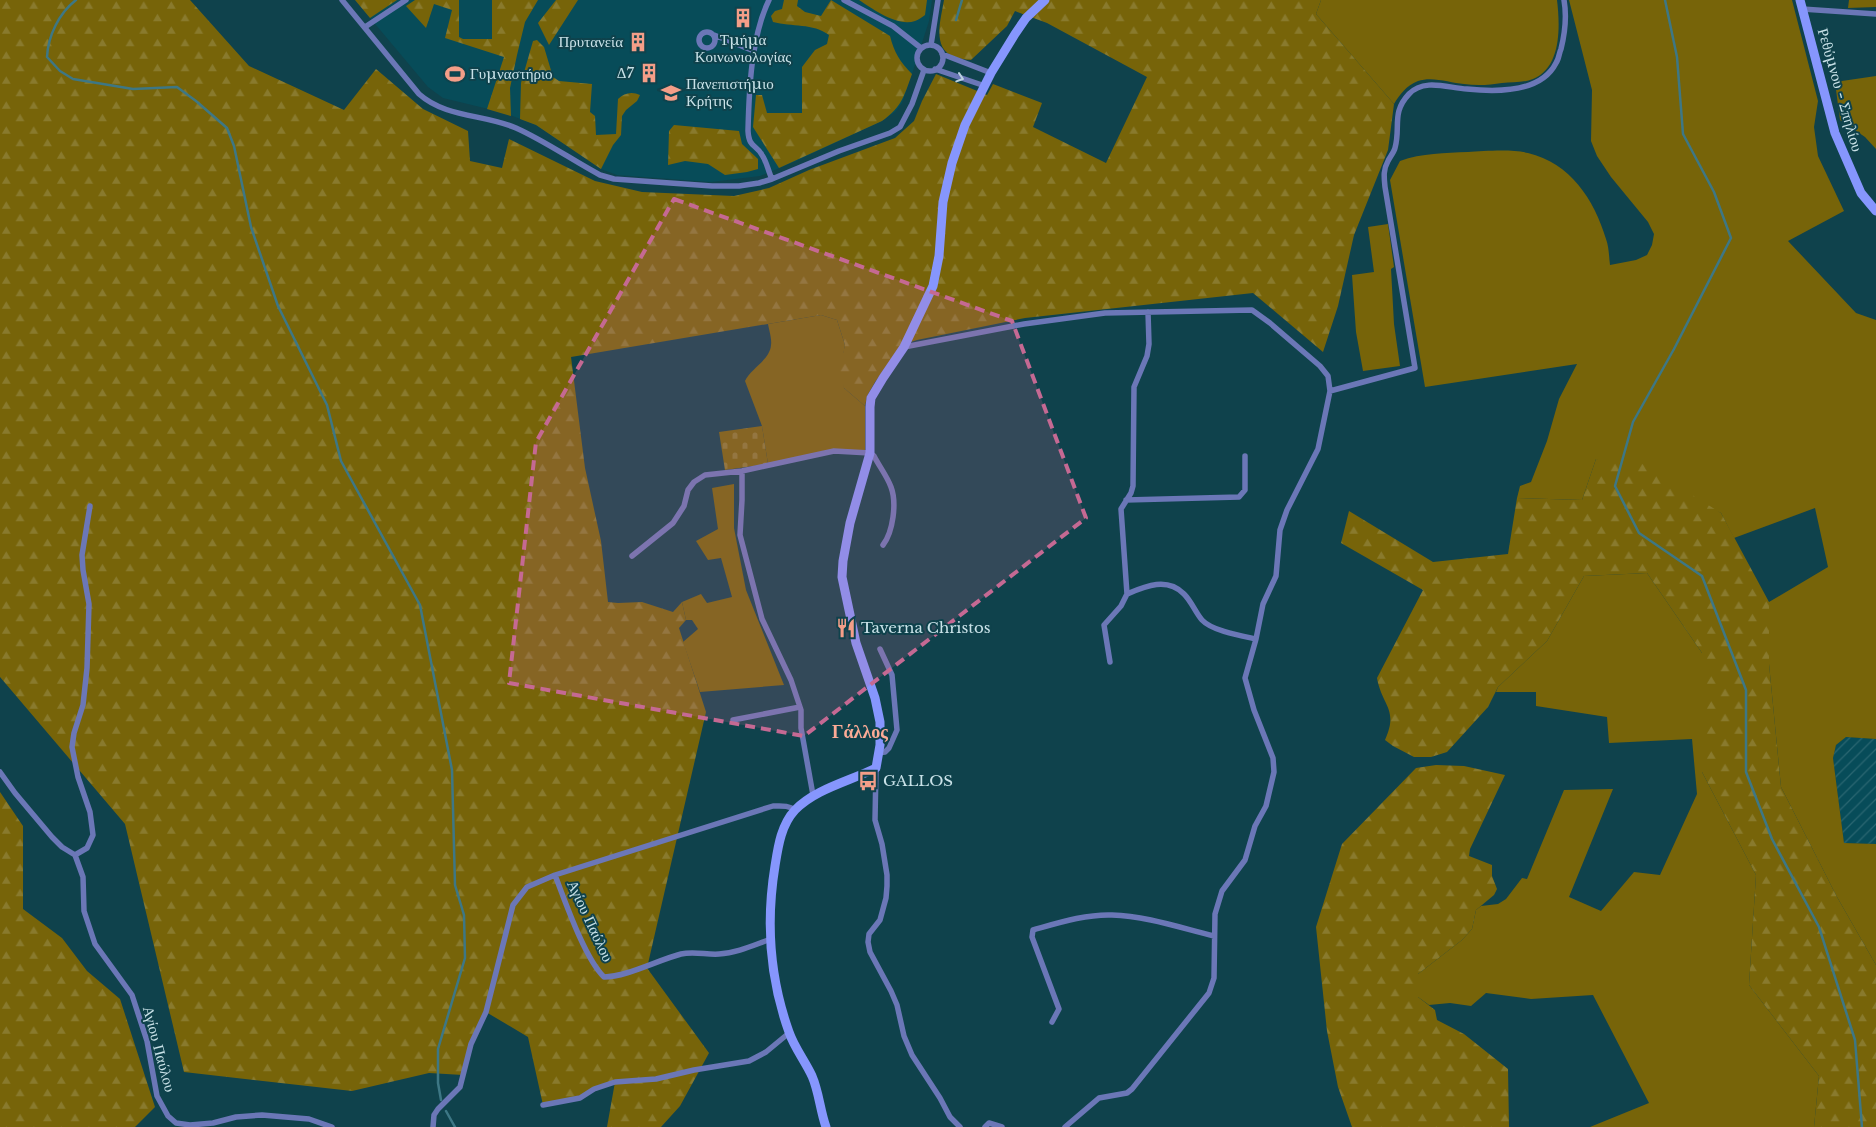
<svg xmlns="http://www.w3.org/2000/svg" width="1876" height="1127" font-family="'Libre Baskerville',serif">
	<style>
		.built { fill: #074c59 }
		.industrial { fill: url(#industrial-furrows) }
		.grass { fill: #776409 }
		.forest { fill: url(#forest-firs) }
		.cemetery { fill: url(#cemetery-stones) }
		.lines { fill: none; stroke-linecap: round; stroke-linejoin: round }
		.stream { stroke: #3d7785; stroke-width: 2.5 }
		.street { stroke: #6b77b7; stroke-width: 5.5 }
		.secondary { stroke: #8696fd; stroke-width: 9 }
		.oneway { stroke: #bbd2e1 }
		.marked { fill: #c56993; fill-opacity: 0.2; stroke: #c56993; stroke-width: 4; stroke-dasharray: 10 6; stroke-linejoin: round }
		.labels { text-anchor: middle; stroke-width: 4; stroke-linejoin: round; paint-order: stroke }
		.poi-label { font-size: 15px; fill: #c9e2e8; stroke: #0f424c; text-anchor: start }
		.street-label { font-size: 15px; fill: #c9e2e8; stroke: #0f424c }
		.quarter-label { font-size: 18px; font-weight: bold; fill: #fbab96; stroke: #0f424c }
	</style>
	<defs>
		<pattern id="industrial-furrows" width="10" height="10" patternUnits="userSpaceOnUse" patternTransform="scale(1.25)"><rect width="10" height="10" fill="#074c59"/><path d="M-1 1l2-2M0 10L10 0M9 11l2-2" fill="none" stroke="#2a6671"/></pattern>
		<pattern id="forest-firs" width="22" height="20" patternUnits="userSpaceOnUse" patternTransform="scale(1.25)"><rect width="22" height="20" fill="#776409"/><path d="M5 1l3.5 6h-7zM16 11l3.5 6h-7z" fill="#897a2d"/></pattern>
		<pattern id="cemetery-stones" width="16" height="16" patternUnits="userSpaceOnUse" patternTransform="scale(1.25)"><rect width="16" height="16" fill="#776409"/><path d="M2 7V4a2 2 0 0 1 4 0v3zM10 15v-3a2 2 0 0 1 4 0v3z" fill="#897a2d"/></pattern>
	</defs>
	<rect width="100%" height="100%" fill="#0f424c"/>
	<path class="built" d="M355,0H932L929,21L912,74L902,103L895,112L882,121L794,162L760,176L711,182L617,175L601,169L536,125L505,113L443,98L428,87Z"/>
	<path class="industrial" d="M1846,737L1876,739V844L1844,843L1833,758L1836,745Z"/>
	<path class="grass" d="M1321,0H1557C1560,25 1562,67 1533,79C1523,83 1512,82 1502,83C1490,85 1477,86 1464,84C1450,83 1433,76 1418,81C1406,86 1400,94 1394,104L1316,14Z
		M1569,0H1792L1818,101L1814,127L1818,156L1844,211L1788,241L1856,313L1876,320V739L1846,737L1836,745L1833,758L1844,843L1876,844V965L1837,897L1781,787L1769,664V602L1828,567L1815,508L1734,538L1721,513L1596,459L1582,500L1517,498L1520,486L1531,482L1547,441L1559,399L1577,364L1425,387L1390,180L1400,161C1422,153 1445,153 1468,152C1484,151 1513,149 1528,153C1570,163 1594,199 1606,239C1609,247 1609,257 1610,265L1636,260L1647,255L1652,245L1654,234L1648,222L1611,177L1597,156L1591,141L1592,90Z
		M1849,0H1876V7L1848,8Z
		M1876,76V149L1865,137L1840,120L1835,82Z
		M1388,224L1394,267L1391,269L1394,324L1400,366L1363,371L1356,332L1352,275L1374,272L1368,227Z
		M821,315L837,320L845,345L843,356L844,388L865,406V450H831L768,464L762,426L745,381C751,368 770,360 771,345C772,339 769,330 768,324Z
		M734,484V528L746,590L784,685L700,692L683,642L698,629L692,620H686L682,602L701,594L707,603L732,597L721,558L708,560L696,541L718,529L712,488Z
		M1647,573L1702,653V772L1756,875L1749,985L1819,1076L1814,1127H1590L1649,1103L1593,995L1531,999L1486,993L1471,1006L1450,1003L1429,1005L1418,997V974L1462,940L1472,929L1476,910L1481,906L1498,904L1506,899L1522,878L1527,879L1564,790L1613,789L1569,897L1601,911L1634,872L1660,875L1697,794L1692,739L1609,743L1607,717L1536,706V692H1496L1498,687L1547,641L1584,576Z"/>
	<path class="forest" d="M0,0H190L249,66L344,110L376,69L423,109L468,131L470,161L502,168L509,139L595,181L642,192L734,196L769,188L809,170L895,138L914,121L922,101L936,74L987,95L993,84L1042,103L1033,127L1106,163L1147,77L1047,23L1015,11L1007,26L971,60C965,60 960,58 955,57C931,49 941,19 944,0H1321L1316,14L1394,104L1388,150L1354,235L1338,306L1323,352L1253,293L1025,318L917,340L901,345L875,382L867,396L865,406L844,388L839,370L845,345L837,320L821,315L571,357L585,468L601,541L608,602L618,603L642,602L673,612L682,602L686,620L679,628L706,712L647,968L709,1053L680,1106L661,1127H607L615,1082L580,1098L543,1105L528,1037L486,1012L471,1044L463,1075L429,1073L352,1091L184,1072L125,824L0,677Z
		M355,0H397L370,18Z
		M415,0H459V37L463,39H492V0H538L525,22L517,55L510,88L511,116L487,109L504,57L445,38L452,10L434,4L426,28L406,6Z
		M556,0H578L549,45L538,23Z
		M784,0H798L797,6L805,12L821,16L831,0L890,36C894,52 900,62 912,74C904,96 902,107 882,121L779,168L753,127L756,95H762L767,113H802V67L815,50L827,44L829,35C813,23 792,27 773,22L771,16L775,11L782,9Z
		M859,0H927L925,15C922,17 918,20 915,21C897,27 873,9 859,0Z
		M537,40L544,47L553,77L559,81L592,84L590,112L595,116L596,135L616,134L618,99C624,93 632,91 640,95L637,101L626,110L622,116L621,135L613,145L601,169L536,125L520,119L521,83L533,41Z
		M674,125L739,131L742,144L758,159V169L747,172L725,175L708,164L685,161L668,165L669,131Z
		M1596,459L1641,463L1721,513L1769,602V664L1781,787L1837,897L1876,965V1127H1814L1819,1076L1749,985L1756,875L1702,772V653L1647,573L1584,576L1547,641L1498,687L1488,707L1447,752L1431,757H1414L1393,746L1385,740C1399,709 1382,706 1377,678L1423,590L1341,543L1349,511L1433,562L1508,554L1517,498L1582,500Z
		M1436,765L1464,766L1505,775L1470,849L1469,856L1492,865V876L1497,889L1494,895L1476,910L1472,929L1462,940L1418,974V997L1435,1010L1437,1020L1464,1034L1508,1069L1509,1127H1352L1338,1087L1327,1031L1316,927L1342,844L1416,768Z
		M0,792L23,826V909L62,938L87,971L120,999L155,1107L135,1127H0Z"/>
	<path class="cemetery" d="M762,426L768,464L725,470L719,432Z"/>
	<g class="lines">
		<path class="stream" d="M76,0C59,13 48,36 47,57L60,71L73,79L133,89L177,87L196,101L227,128L234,146L251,227L278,306L327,405L341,461L420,605L452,770L455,885L464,915L465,958L438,1049V1083L441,1100
			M1665,0L1677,57L1683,134L1714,192L1731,238L1674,349L1633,422L1615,486L1639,533L1702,576L1746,690V772L1772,839L1819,927L1855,1040L1862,1127
			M956,20L962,0
			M446,1111L455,1127"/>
		<path class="street" d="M342,0L419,94C446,118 484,114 516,128C545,141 572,160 600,175L614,179L712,186H739L759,183L772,179L839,151L890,133L900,127L912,104L924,70
			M769,0C751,37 749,90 748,131C749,148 756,144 762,155C767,162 768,171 772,179
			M844,0L893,26L921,48
			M1802,9L1876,14
			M365,27L406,0
			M699 40a8 8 0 1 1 16 0a8 8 0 1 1-16 0Z
			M714,35L754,51
			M917 58a13 13 0 1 1 26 0a13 13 0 1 1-26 0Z
			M931,45L938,0
			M942,54L991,73
			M935,69L985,86
			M904,347L1024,324L1105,313L1252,310L1270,323L1320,366L1328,376L1330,391L1318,449L1287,510L1280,530L1276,576L1263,604L1256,639C1242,636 1212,631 1202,620C1195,612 1192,602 1184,594C1167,577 1146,586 1127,594
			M1330,391L1415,368L1385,187C1384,177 1383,170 1388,161C1390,157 1394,152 1395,148C1401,127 1391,113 1409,94C1424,78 1448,88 1467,89C1495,92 1541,93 1556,63C1559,59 1559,53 1561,49C1565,33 1567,17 1564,0
			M742,471V500L740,535L762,619L791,680L801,710V728L813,795
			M1126,500L1239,497L1245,490V456
			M632,556L673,523L684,506L688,490L694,482L705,475L742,471L834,451L870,453L874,456C879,466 887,476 891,487C897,503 893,532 883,545
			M1110,662L1104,625L1121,606L1127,594L1121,509L1131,493L1133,486L1134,387L1147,356L1149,344L1148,312
			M733,720L800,707
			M878,753L885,752L889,748L897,730L892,675L880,649
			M876,768L875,820L882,844L887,875V886L886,898L880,920L869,934L868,942L870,952L891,991L897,1005L904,1036L912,1055L940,1098L950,1117L960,1127
			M0,772L15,793L52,837L62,847L75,855L83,877L84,911L95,944L132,995L147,1041L157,1096L168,1116L176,1123L190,1125L213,1123L236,1117L262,1115L309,1119L332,1127
			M75,855L87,848L93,835L90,812L78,777L72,747L74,733L83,705L87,668L89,604L83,570L82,555L90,506
			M555,875L773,806C782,806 788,805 795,810
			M1052,1022L1059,1009L1032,937L1033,930C1058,923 1086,914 1112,915C1146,916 1181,928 1214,936
			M543,1105L580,1098L594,1089L615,1082L656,1079L694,1070L749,1061L766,1052L789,1033
			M433,1127L434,1115L438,1109L460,1087L471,1044L486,1012L513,905L527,887L555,875C565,901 585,959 604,977C626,977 658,960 681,954C694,951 707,955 719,954C737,953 754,945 771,939
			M985,1127L989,1123L1002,1127
			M1065,1127L1099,1098L1127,1093L1132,1089L1209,993L1214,978L1215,914L1222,891L1245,860L1255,826L1266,806L1274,772L1273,758L1254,710L1245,678L1256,639"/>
		<path class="secondary" d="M1800,0L1835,133L1861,193L1876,211
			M826,1127C820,1110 819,1092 812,1076C805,1061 794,1047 789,1032C770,979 766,921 775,866C778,847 781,825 795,810C815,789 850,781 876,768L880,745V722L875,698L856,643L842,577L843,561L850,523L870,453V407L871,398L883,378L904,347L933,286L939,256L943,202L952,163L965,125L991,73L1015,34L1026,18L1045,0"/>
	</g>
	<defs><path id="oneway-chevron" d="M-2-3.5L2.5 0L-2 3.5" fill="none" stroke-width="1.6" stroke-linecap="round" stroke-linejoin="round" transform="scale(1.25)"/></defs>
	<use class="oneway" href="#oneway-chevron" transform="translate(960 78) rotate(18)"/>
	<path class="marked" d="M674,199L1012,321L1086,518L804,736L509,683L536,442Z"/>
	<defs>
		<symbol id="building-bare" viewBox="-9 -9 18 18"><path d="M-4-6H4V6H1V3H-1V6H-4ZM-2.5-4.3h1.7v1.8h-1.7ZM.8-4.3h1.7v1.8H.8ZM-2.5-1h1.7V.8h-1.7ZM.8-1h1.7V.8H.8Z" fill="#f49e88" stroke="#0f424c" stroke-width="2.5" paint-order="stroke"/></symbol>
		<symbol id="stadium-bare" viewBox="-9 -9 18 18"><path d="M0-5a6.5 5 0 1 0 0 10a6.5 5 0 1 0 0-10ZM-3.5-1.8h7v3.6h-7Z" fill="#f49e88" stroke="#0f424c" stroke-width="2.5" paint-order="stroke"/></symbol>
		<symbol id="university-bare" viewBox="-9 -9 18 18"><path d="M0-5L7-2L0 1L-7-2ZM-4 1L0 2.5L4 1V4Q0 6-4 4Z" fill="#f49e88" stroke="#0f424c" stroke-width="2.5" paint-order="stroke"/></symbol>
		<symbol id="restaurant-bare" viewBox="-9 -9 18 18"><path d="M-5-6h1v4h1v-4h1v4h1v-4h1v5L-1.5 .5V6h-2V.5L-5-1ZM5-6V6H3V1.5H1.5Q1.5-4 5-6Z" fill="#f49e88" stroke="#0f424c" stroke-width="2.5" paint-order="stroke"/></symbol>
		<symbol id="bus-bare" viewBox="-9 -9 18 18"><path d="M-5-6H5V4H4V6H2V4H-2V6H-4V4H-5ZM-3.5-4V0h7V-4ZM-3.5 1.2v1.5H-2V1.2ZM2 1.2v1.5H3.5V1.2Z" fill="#f49e88" stroke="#0f424c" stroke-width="2.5" paint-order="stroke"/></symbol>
	</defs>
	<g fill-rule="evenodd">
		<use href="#building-bare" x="729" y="4" width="28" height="28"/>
		<use href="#building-bare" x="624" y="28" width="28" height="28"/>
		<use href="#building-bare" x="635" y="59" width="28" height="28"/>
		<use href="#stadium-bare" x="441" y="60" width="28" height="28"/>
		<use href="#university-bare" x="657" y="79" width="28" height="28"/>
		<use href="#restaurant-bare" x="832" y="614" width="28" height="28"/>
		<use href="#bus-bare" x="854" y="767" width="28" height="28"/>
	</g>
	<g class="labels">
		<g class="poi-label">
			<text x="743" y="45" text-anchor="middle">Τμήμα<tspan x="743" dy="17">Κοινωνιολογίας</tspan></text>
			<text x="623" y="47" text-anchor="end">Πρυτανεία</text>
			<text x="634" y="78" text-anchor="end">Δ7</text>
			<text x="470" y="79">Γυμναστήριο</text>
			<text x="686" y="89">Πανεπιστήμιο<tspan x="686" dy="17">Κρήτης</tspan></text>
			<text x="861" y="633">Taverna Christos</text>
			<text x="883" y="786">GALLOS</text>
		</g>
		<g class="street-label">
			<text transform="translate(1840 90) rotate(74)" y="5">Ρεθύμνου - Σπηλίου</text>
			<text transform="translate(590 921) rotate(65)" y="5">Αγίου Παύλου</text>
			<text transform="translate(159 1049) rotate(75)" y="5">Αγίου Παύλου</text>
		</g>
		<g class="quarter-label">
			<text x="860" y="738">Γάλλος</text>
		</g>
	</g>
</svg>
